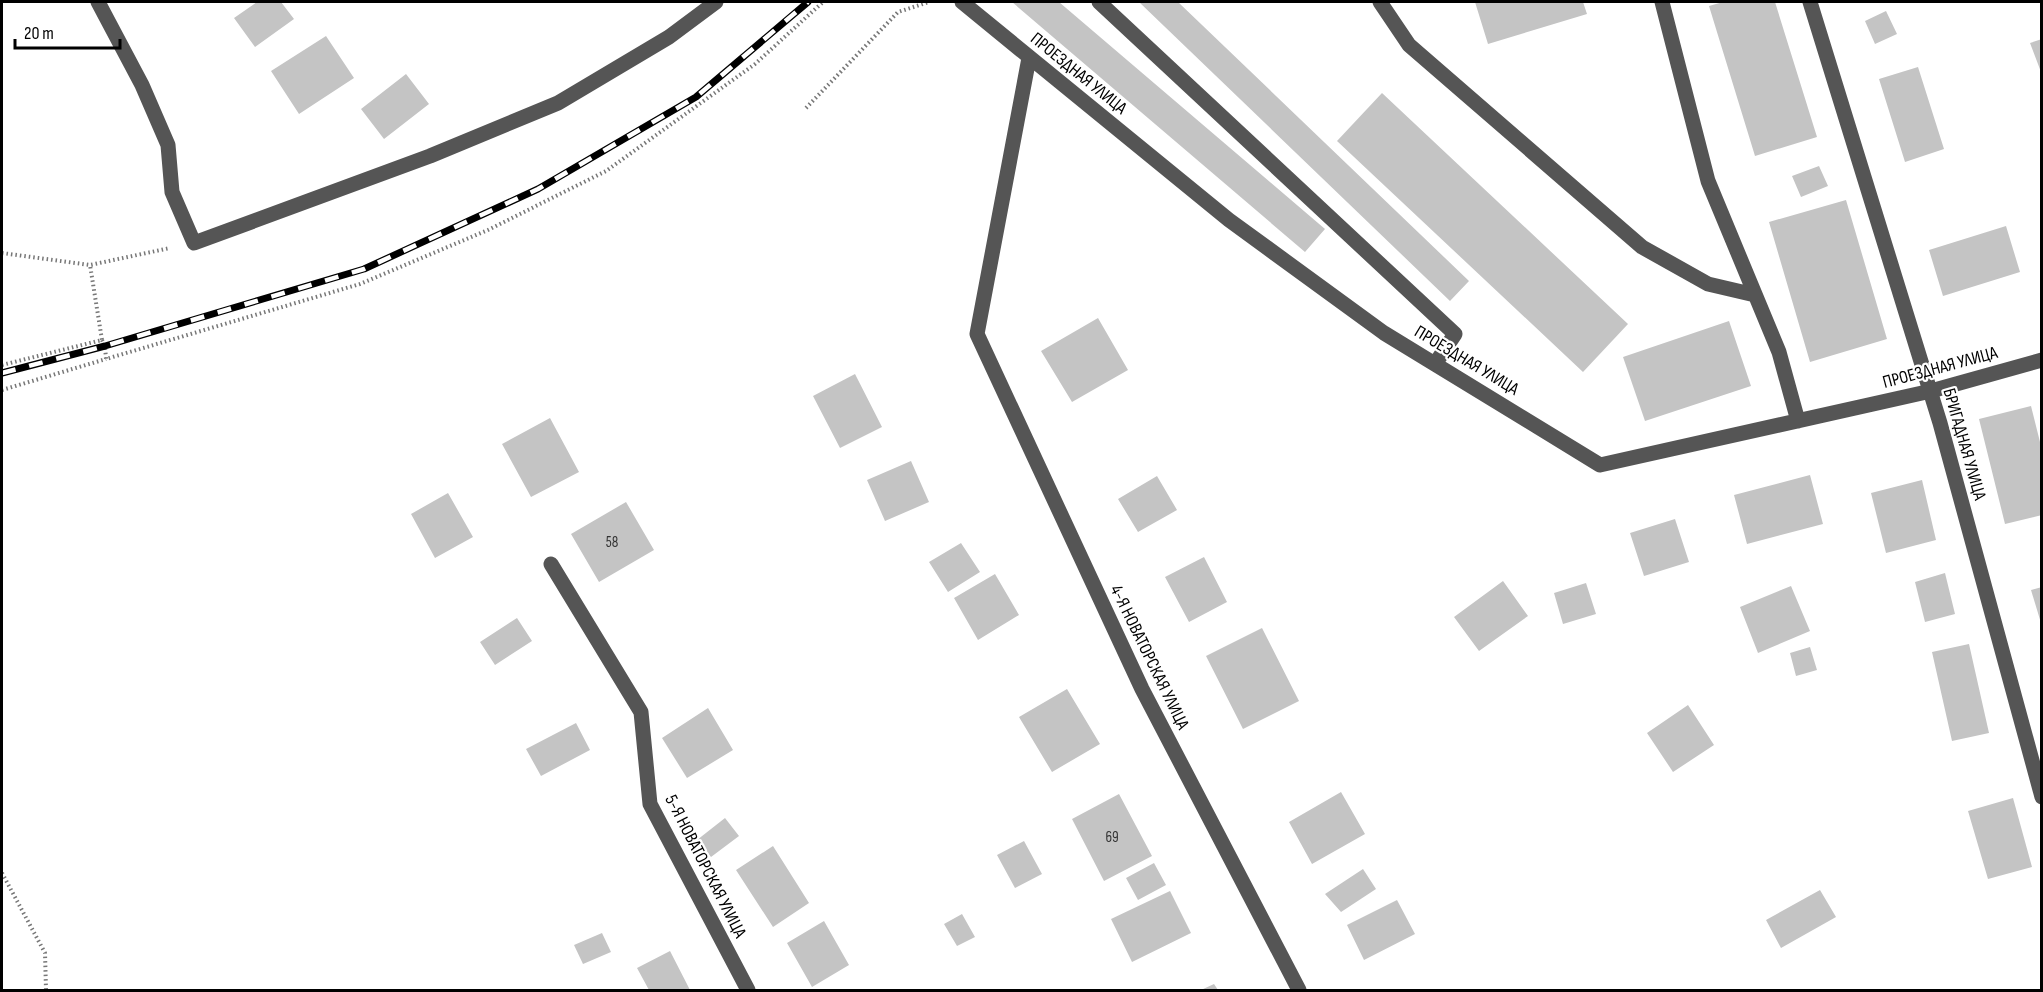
<svg xmlns="http://www.w3.org/2000/svg" width="2043" height="992" font-family="'Sofia Sans Condensed',sans-serif">
	<style>
		.building { fill: #c4c4c4 }
		.lines { fill: none; stroke-linecap: round; stroke-linejoin: round }
		.path { stroke: #777; stroke-width: 4; stroke-dasharray: 1.5 3; stroke-linecap: butt }
		.minor { stroke: #555; stroke-width: 15 }
		.rail-casing { stroke: #000; stroke-width: 7 }
		.rail { stroke: #fff; stroke-width: 4.5; stroke-dasharray: 14; stroke-linecap: butt }
		.labels { text-anchor: middle; stroke-width: 4.5; stroke-linejoin: round; paint-order: stroke }
		.number-label { font-size: 15px; fill: #313131 }
		.street-label { font-size: 18px; fill: #000; stroke: #fff }
	</style>
	<rect width="100%" height="100%" fill="#fff"/>
	<path class="building" d="M257,2H281L294,19L255,47L234,18Z
		M1012,2H1059L1325,229L1305,252Z
		M1139,2H1178L1469,281L1450,301Z
		M1475,2H1583L1587,14L1488,44Z
		M1723,2H1775L1817,137L1755,156L1709,6Z
		M1886,11L1897,34L1875,44L1865,21Z
		M326,36L354,78L299,114L271,71Z
		M2042,39V72H2041L2030,43Z
		M1918,67L1944,149L1905,162L1879,79Z
		M406,74L429,104L384,139L361,109Z
		M1382,93L1628,324L1583,372L1337,141Z
		M1819,166L1828,186L1801,197L1792,176Z
		M1846,200L1887,339L1810,362L1769,222Z
		M2006,226L2020,272L1943,296L1929,250Z
		M1098,318L1128,370L1072,402L1041,351Z
		M1729,321L1751,386L1645,421L1623,357Z
		M855,374L882,427L840,448L813,396Z
		M2031,406L2042,450V515L2005,524L1979,419Z
		M550,418L579,472L531,497L502,444Z
		M911,461L929,502L885,521L867,480Z
		M1810,475L1823,524L1747,544L1734,495Z
		M1157,476L1177,510L1138,532L1118,499Z
		M1922,480L1936,540L1886,553L1871,493Z
		M448,493L473,537L435,558L411,514Z
		M626,502L654,550L599,582L571,534Z
		M1675,519L1689,562L1644,576L1630,533Z
		M961,543L980,572L948,592L929,562Z
		M1204,557L1227,602L1189,622L1165,577Z
		M1945,573L1955,614L1925,622L1915,582Z
		M995,574L1019,615L978,640L954,598Z
		M1503,581L1528,616L1479,651L1454,617Z
		M1586,583L1596,614L1563,624L1554,593Z
		M1791,586L1810,631L1758,653L1740,607Z
		M2042,587V623H2041L2031,590Z
		M517,618L532,641L495,665L480,642Z
		M1262,628L1299,701L1243,729L1206,656Z
		M1969,644L1989,733L1952,741L1932,652Z
		M1810,647L1817,670L1796,676L1790,653Z
		M1067,689L1100,744L1052,772L1019,717Z
		M1688,705L1714,745L1673,772L1647,733Z
		M708,708L733,750L687,778L662,738Z
		M576,723L590,750L541,776L526,749Z
		M1341,792L1365,834L1312,864L1289,822Z
		M1119,794L1152,856L1104,881L1072,819Z
		M2013,798L2032,867L1988,879L1968,811Z
		M725,818L739,836L711,857L697,840Z
		M1024,841L1042,874L1015,888L997,855Z
		M773,846L809,903L773,927L736,870Z
		M1154,863L1166,885L1138,900L1126,878Z
		M1363,869L1376,889L1341,912L1325,894Z
		M1820,890L1836,917L1781,948L1766,920Z
		M1170,891L1191,933L1132,962L1111,919Z
		M1397,900L1415,934L1364,960L1347,925Z
		M962,914L975,937L957,946L944,924Z
		M824,921L849,965L812,987L787,943Z
		M602,933L611,952L583,964L574,945Z
		M670,951L690,990H649L637,968Z
		M1214,984L1218,990H1201Z"/>
	<g class="lines">
		<path class="path" d="M806,108L898,12L929,2
			M2,253L90,265L170,248
			M102,340L105,346L106,359L360,284L488,230L606,171L755,64L823,2
			M2,365L102,340L90,265
			M2,390L106,359
			M2,873L45,953L46,990"/>
		<path class="minor" d="M98,2L142,85L168,145L172,192L194,243L430,156L558,103L669,37L716,2
			M962,2L1229,220L1384,333L1600,465L1931,391L2042,360
			M1099,2L1455,334L1435,364
			M1380,2L1409,45L1642,247L1708,284L1755,295
			M1662,2L1708,181L1779,352L1798,421
			M1810,2L1940,423L2042,797
			M1029,58L977,334L1142,689L1299,990
			M551,564L641,712L650,804L748,990"/>
		<defs>
			<path id="rail" d="M2,373L105,346L364,269L538,189L696,97L808,2"/>
		</defs>
		<use href="#rail" class="rail-casing"/>
		<use href="#rail" class="rail"/>
	</g>
	<g class="labels">
		<g class="number-label">
			<text x="612" y="547">58</text>
			<text x="1112" y="842">69</text>
		</g>
		<g class="street-label">
			<text transform="translate(1079 73) rotate(39)" y="6">ПРОЕЗДНАЯ УЛИЦА</text>
			<text transform="translate(1467 360) rotate(31)" y="6">ПРОЕЗДНАЯ УЛИЦА</text>
			<text transform="translate(1940 367) rotate(-15)" y="6">ПРОЕЗДНАЯ УЛИЦА</text>
			<text transform="translate(1965 444) rotate(74)" y="6">БРИГАДНАЯ УЛИЦА</text>
			<text transform="translate(1150 657) rotate(64)" y="6">4-Я НОВАТОРСКАЯ УЛИЦА</text>
			<text transform="translate(706 866) rotate(63)" y="6">5-Я НОВАТОРСКАЯ УЛИЦА</text>
		</g>
	</g>
	<rect width="2043" height="992" fill="none" stroke="#000000" stroke-width="6"/>
	<path d="M15 39v9h105v-9" fill="none" stroke="#000000" stroke-width="3"/>
	<text x="24" y="39" font-size="18" fill="#000000" stroke="#ffffff" stroke-width="4.5" paint-order="stroke">20 m</text>
</svg>
